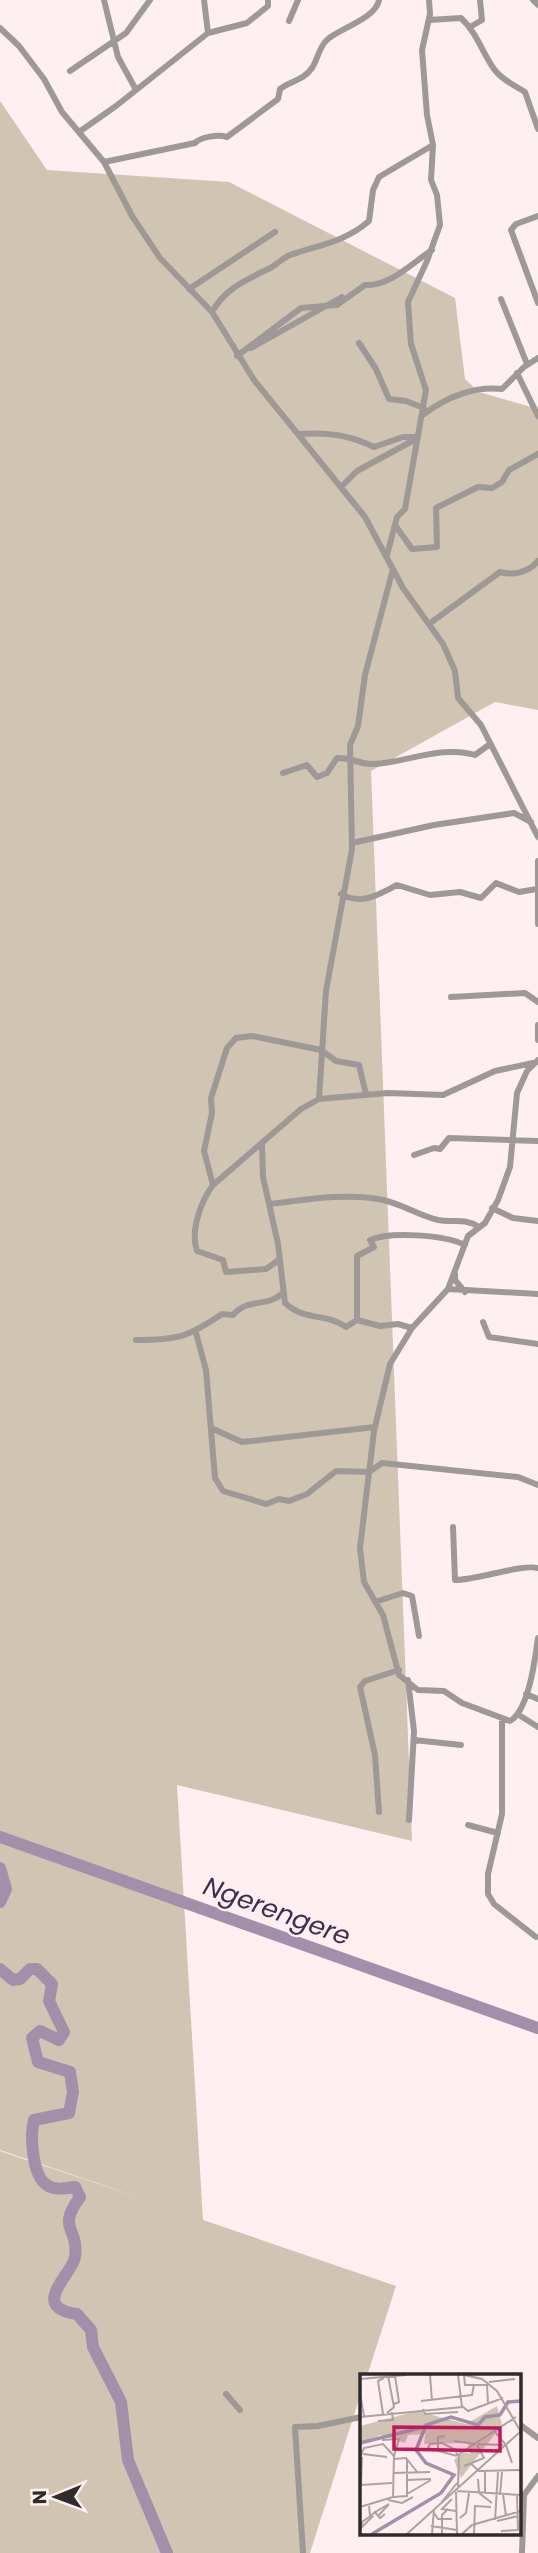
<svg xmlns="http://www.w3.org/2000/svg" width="538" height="2553" font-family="Poppins,sans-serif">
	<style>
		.green { fill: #cfc5b2 }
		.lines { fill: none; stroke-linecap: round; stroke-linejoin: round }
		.river { stroke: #a290aa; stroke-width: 12 }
		.street { stroke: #9e9997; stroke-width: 6 }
		.labels { text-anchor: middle; stroke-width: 5; stroke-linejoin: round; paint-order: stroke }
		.water-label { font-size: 26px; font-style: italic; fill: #462b51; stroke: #fef0f0 }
		.inset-river { fill: none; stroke: #a290aa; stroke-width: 3.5 }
		.inset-road { fill: none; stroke: #aca2a2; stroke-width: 2 }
		.view { fill: #c2185b; fill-opacity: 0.15; stroke: #c2185b; stroke-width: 3.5 }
		.inset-edge { fill: none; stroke: #312c2c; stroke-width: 3.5 }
	</style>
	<rect width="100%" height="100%" fill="#fef0f0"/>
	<path class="green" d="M0,101L47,170L229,182L455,298L465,379L479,392L538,409V710L495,702L371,771L412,1841L177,1785L203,2220L396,2286L367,2376H361V2393L310,2553H0V2151L155,2203L0,2150Z"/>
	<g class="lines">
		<path class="river" d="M0,1837L538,2028
			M0,1868L6,1889L0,1902
			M0,1969L13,1980L20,1979L30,1969H37L52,1984L49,2001L64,2032L59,2040L40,2031L32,2038L38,2062L70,2072L73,2092L69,2113L34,2120C30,2135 32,2176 47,2185C55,2191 65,2188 75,2187L80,2197C56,2230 79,2226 75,2257C73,2274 28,2307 77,2314L91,2330L93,2347L121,2402L128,2460L167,2553"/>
		<path class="street" d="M104,0L118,57L135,88
			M204,0L208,33
			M533,0L538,5
			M429,20L461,18C477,33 482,52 494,69C502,80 514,85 525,92L538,129
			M289,21L298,0
			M470,27L482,20L480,0
			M0,28L19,46L44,79L62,112L104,162L132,216L160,258L212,312L254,380L365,517L403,588L443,644L455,671L458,698L481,725L538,837
			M70,71L126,33L150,0
			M79,132L116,106L208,33L247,23L268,6V0
			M104,162L195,143C200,137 219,134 227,137L278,99L280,89C291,81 304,80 312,68C318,59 319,46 328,39C341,28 376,18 379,0
			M538,216L516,224L511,230L538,303
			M189,289L275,232
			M501,299L527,364
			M212,312C226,287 247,280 272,267C278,263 283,258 290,255C319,245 345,242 369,221L373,190L379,177L433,145
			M359,343L376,369L389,399L406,401L424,408
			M251,348L342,297
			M237,356L301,308L337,305L365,285C389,287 412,263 432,250
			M517,373L538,416
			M423,415C446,397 474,386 502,389L524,367L538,358
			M300,434C328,432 349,435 374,447L403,437H418
			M341,487L357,471L416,439
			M395,525L412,549L437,547L436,508L478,487L492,488L502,482L509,470L538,454
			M387,555L397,517L405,509L426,390L411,344L408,302L427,261L440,225L437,195L431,180L433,145L427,115L422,50L430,14L429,0
			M429,624L500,572C514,576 529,572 538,561
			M283,773L307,765L317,777L327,773L337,758C350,757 361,765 374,764C407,762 443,745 475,755L490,744
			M352,843L434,825L514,813L531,822
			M538,861V924
			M341,894C362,906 379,894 397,885L430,895L460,892L481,898L496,883L519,892L537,889
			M451,997L525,993L538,1002
			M538,1025V1040
			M538,1060L527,1071L517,1093L510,1167L498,1200L485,1223L468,1236L448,1289L412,1328L390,1364L374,1431L360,1548L364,1582L383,1615L399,1675L418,1690L444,1691L462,1703L510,1721C529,1710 535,1659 538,1638
			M319,1099L326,991L352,849L350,745L358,726L365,675L393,569
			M262,1144L263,1177L278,1244L285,1303C306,1322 324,1312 346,1327L357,1320L380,1326L398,1324L412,1328
			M414,1155L434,1148L440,1149L449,1138L538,1141
			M213,1185L204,1151L212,1113L211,1098L227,1048L236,1038L252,1036L321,1050L336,1061L359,1065L366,1094
			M270,1204C305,1200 343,1193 378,1199C399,1202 417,1215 438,1220C453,1223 463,1217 479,1227
			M492,1208L513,1218L538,1221
			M280,1259L266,1269L226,1272L223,1260L197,1251C190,1231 201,1201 213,1185L301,1109L319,1099L388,1093L443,1095L495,1071L533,1063
			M455,1274V1280L465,1292
			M448,1289L538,1294
			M357,1320V1256L374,1247L370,1240C390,1231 445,1235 465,1245
			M483,1322L489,1337L538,1344
			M196,1333L206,1370L215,1478L223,1491L266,1504L279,1499L289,1501L307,1494L336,1471L369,1472L382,1463L518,1477L538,1485
			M136,1340C178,1340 188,1337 222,1314L233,1315C249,1297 267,1308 283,1293
			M211,1428L242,1442L375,1427
			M453,1527L455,1580C477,1580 521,1564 538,1568
			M375,1602L403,1593L412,1596L419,1636
			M408,1680L414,1731L409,1820
			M526,1694L538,1699
			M519,1715L538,1727
			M502,1719V1814L488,1874V1894L494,1904L536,1937
			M414,1740L461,1745
			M379,1812L375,1755L360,1687L365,1681L399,1670
			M468,1825L498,1833
			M226,2394L240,2410
			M519,2424L538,2438
			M303,2553L295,2427L318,2426L361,2417
			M522,2553L524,2495L538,2476"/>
	</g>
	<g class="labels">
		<g class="water-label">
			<text transform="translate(277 1911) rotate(20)" y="9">Ngerengere</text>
		</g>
	</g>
	<g transform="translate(360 2374)">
		<rect width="161" height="161" fill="#fef0f0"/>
		<path d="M137,32L142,51L101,104L94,86L103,78L110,80L108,69L64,70L65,60L48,61L45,69L20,61L0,70V52L57,37L106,50Z" fill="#cfc5b2"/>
		<path class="inset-river" d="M0,69L64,53M12,160L81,119L94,101L66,89L56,76L66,51L91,43L118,51L125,43L140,41L148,28L161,27"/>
		<path class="inset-road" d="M70,1L72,27M104,1L122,5L137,17L161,58M104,1L105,11H127L128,29M0,5L46,1M129,8L155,5M0,20L4,42M61,27L112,21L114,11M34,30L39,28L35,2M102,32L108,37L143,24M63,35L65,40L98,38M27,39L34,33L28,2M23,40L18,7L24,4M0,43L102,33L98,1M18,47L33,46L32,38M135,58L146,71L152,89M22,66L39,65L34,82M94,67L116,70M118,70L143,71M78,78V63L85,62M3,80L27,83M97,82L96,76L82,69L70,70L68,74L97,82M0,83L4,74L23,70L34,82L33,123L0,133M34,85L46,84L58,99M110,89L119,97L161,96M104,92L124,84L117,71M33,99L70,98M118,105L119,119L132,129M47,106L71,105M0,111L32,109M1,111L2,83M98,114L99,80L156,43M97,117L161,121M96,118L97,160M125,119V97M47,120L71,106M143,120L146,142M140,121L142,98M33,123L47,122V85M92,125L82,135L96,137M28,126L42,129L53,123M81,129L97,109M9,132L10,141V142L11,143H12L2,153V148L9,143L10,142L12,141L15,138L20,144L25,140M15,138L29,130L18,142M74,139L78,145H92M100,144L106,139L109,119M135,146L138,98M137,147L158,142M71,152L97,156M141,157L158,156L157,121M47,160L161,57M72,160L74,135M82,160V141L88,135M102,160L112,151L161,137M114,160L115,132L131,133"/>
		<path class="view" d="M34,53L140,54V77L34,75Z"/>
		<rect width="161" height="161" class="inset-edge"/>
	</g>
	<g transform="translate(56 2497) rotate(269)" stroke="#fef0f0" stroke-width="5" paint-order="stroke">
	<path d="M0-5L12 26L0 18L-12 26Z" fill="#312c2c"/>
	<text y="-10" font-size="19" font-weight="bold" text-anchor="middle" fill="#312c2c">N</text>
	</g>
</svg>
